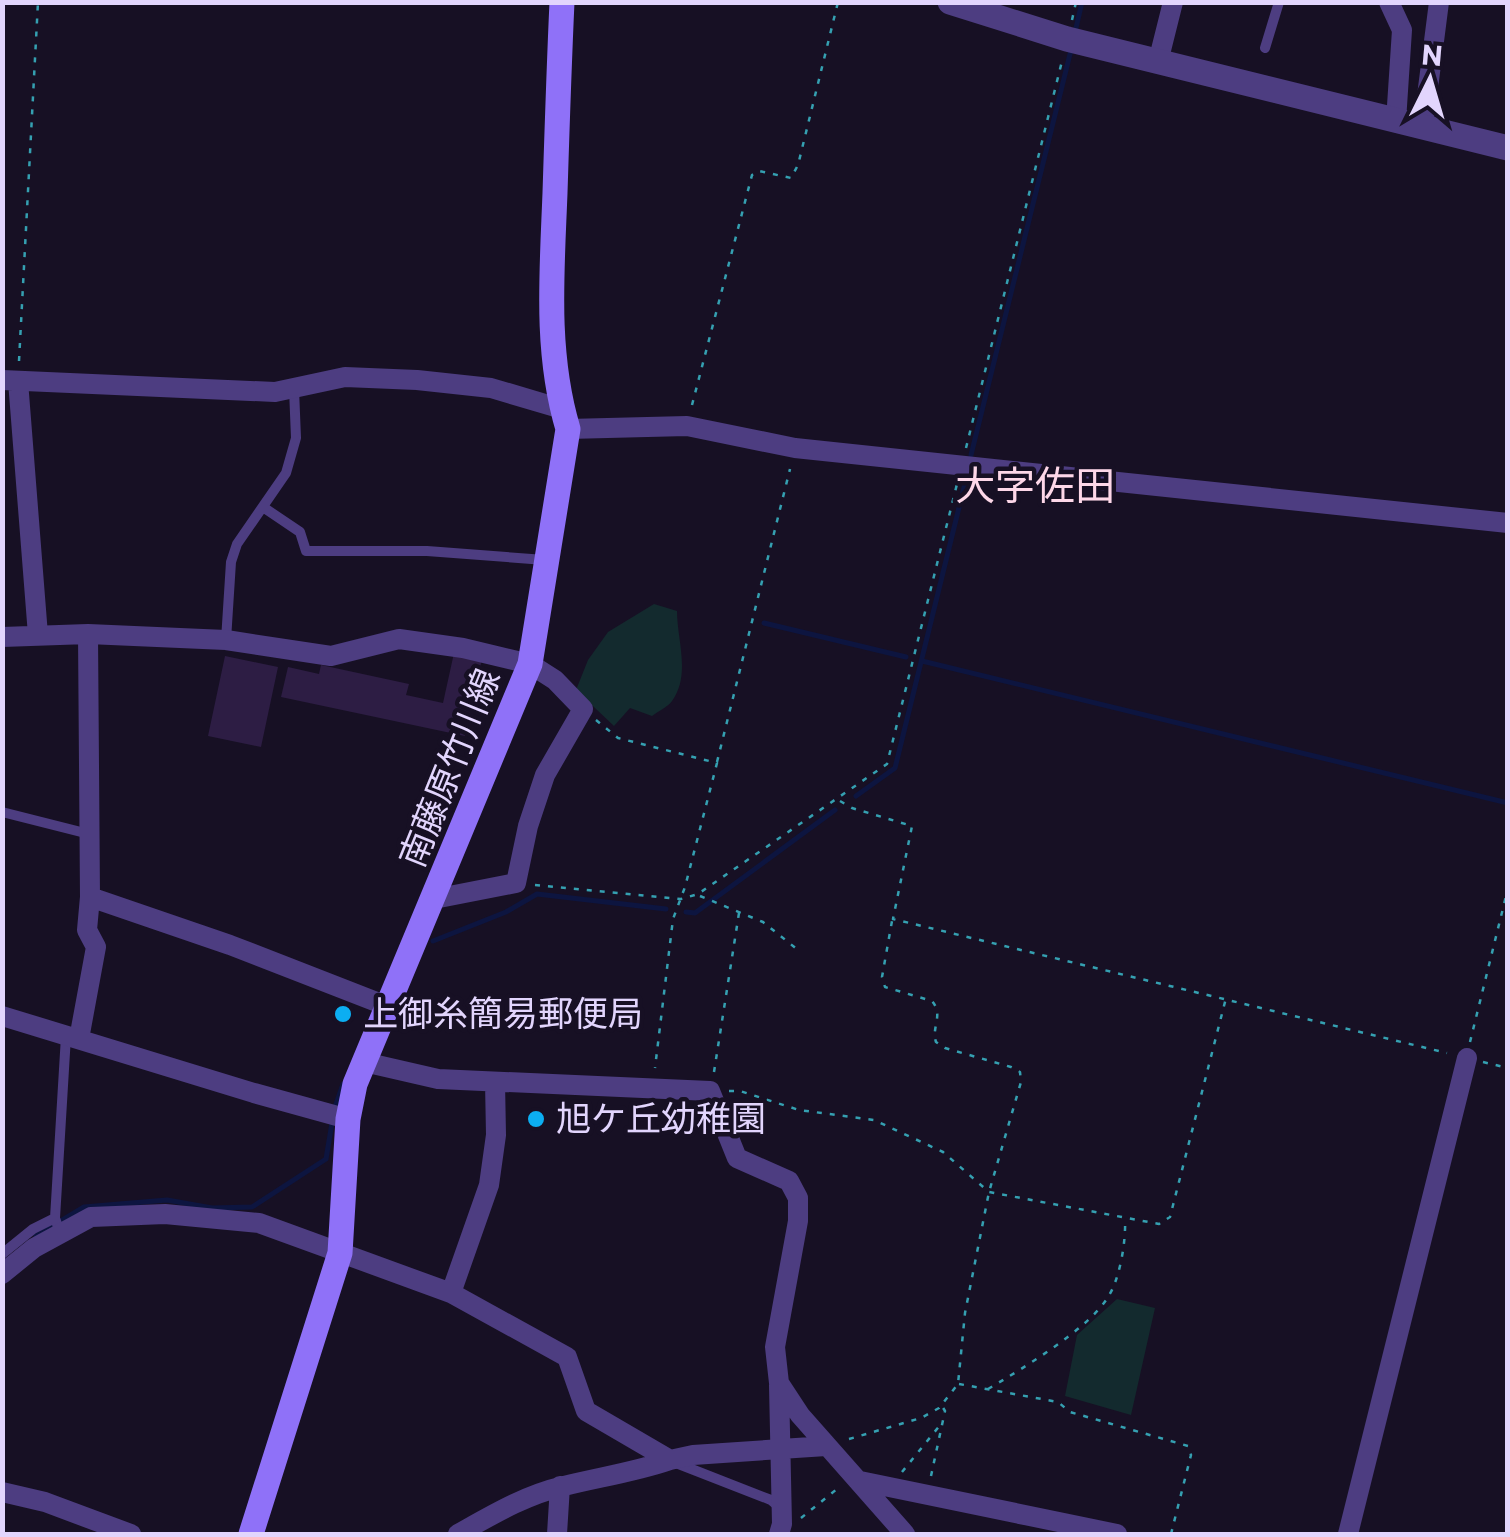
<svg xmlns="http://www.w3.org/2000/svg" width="1510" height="1537" font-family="Commissioner,'Noto Sans JP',sans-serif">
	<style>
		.green { fill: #132a2e }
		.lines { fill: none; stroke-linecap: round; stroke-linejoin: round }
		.stream { stroke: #0d1540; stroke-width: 5 }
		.building { fill: #2d1d44 }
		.path { stroke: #35a0b1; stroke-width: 2.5; stroke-dasharray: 5 8; stroke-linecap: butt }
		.service { stroke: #4d3d81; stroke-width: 10 }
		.minor { stroke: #4d3d81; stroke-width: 20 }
		.tertiary { stroke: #4d3d81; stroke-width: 25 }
		.secondary { stroke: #8f71f8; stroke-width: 25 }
		.poi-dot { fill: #0caef2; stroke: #171024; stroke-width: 4 }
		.labels { text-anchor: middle; stroke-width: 9; stroke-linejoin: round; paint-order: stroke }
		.street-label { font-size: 35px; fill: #e2d5fd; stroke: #171024 }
		.poi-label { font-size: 35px; fill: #e2d5fd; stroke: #171024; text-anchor: start }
		.quarter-label { font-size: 40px; fill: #fdd7e8; stroke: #171024 }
	</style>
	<rect width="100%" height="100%" fill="#171024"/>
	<path class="green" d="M654,604L677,611C677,640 691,675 672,701C668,707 657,712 652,716L630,708L614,726L576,690L588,660L608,632Z
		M1117,1299L1155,1308L1131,1415L1065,1396L1077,1335Z"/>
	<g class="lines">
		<path class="stream" d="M1076,28L1082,2
			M971,455L1071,50
			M764,623L906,657
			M922,661L1508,803
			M856,796L895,768L966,479
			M686,912L695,913L835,810
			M433,941L506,912L537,894L666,909
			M334,1110L343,1084
			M36,1236L84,1207L167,1200L212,1208L252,1207L326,1159L332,1123"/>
	</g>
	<path class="building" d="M454,653L482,659L465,736L281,697L288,667L319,674L321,665L409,684L406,695L443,703Z
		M225,656L278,667L261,747L208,736Z"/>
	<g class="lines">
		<path class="path" d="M1072,20L1076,2
			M19,361L38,2
			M692,405L752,175L759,171L791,178L798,165L838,2
			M966,448L1063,57
			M596,720L618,738L717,763L685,887L673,919L655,1068
			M717,762L790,469
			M840,801L852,808L912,826L893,919L1447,1053
			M535,885L681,899L698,894L887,764L957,484
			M700,896L763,922L798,950
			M1470,1042L1508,888
			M1483,1062L1508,1068
			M714,1072L739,913
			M729,1091H740L799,1110L874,1120L943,1152L989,1192L1159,1224L1170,1217L1226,998
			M959,1384L1058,1402L1070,1412L1188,1446L1191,1455L1171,1534
			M988,1389C1020,1370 1089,1329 1108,1297C1120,1279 1126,1241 1125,1220
			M849,1439L921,1418L939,1408L958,1384L965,1313L989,1192L1021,1082L1020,1072L1011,1067L945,1048L936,1042C931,1027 944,1015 932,1001L885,987L882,977L892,921
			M902,1472L941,1424
			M931,1476L945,1411L942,1406
			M801,1518L837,1489"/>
		<path class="service" d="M1265,48L1279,2
			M263,507L300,532L306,551H427L545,560
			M226,640L231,562L237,544L286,473L296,438L294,389
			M2,812L89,834
			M60,1233L55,1218L66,1036
			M2,1254L33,1229L55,1218
			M676,1463L771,1500L779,1507"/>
		<path class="minor" d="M1389,2L1402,30L1396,121
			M1158,62L1173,2
			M1423,127L1439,2
			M2,380L275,392L345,377L417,380L491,388L562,409
			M18,381L38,635
			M568,429L687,426L795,448L1508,523
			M88,634L90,897L230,945L387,1006
			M2,637L88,634L226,640L331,656L399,639L463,648L530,664L555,680L583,709L545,775L528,826L516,883L434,899
			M2,1016L254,1093L348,1119
			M79,1039L96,947L87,930L90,897
			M364,1062L438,1079L710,1091L737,1158L789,1181L798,1198V1221L775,1347L779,1383L800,1415L905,1534
			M2,1274L34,1248L91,1217L165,1214L259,1223L451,1293L567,1357L586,1411L670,1460L693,1455L826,1446
			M451,1293L489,1185L496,1135L495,1082
			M779,1385L782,1524L779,1534
			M860,1481L1117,1534
			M2,1492L45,1502L131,1534
			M458,1534C492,1515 525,1495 564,1486C600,1477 635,1472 670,1460
			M557,1534L560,1486
			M1348,1534L1467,1058"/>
		<path class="tertiary" d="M950,2L1067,39L1508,148"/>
		<path class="secondary" d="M251,1534L340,1253L348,1119L355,1084L530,664L568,429C545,352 552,272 555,193C557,130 559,66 562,2"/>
	</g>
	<g class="poi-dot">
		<circle cx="343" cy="1014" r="10"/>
		<circle cx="536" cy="1119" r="10"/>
	</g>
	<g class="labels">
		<g class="street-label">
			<text transform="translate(450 768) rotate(-68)" y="12">南藤原竹川線</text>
		</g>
		<g class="poi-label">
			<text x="363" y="1026">上御糸簡易郵便局</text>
			<text x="556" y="1131">旭ケ丘幼稚園</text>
		</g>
		<g class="quarter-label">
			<text x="1035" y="500">大字佐田</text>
		</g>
	</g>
	<rect width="1510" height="1537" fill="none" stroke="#e2d5fd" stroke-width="10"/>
	<g transform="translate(1430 80) rotate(5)" stroke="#171024" stroke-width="8" paint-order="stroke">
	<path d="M0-8L18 38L0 25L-18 38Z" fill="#e2d5fd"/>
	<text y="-15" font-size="28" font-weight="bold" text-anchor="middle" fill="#e2d5fd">N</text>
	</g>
</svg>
